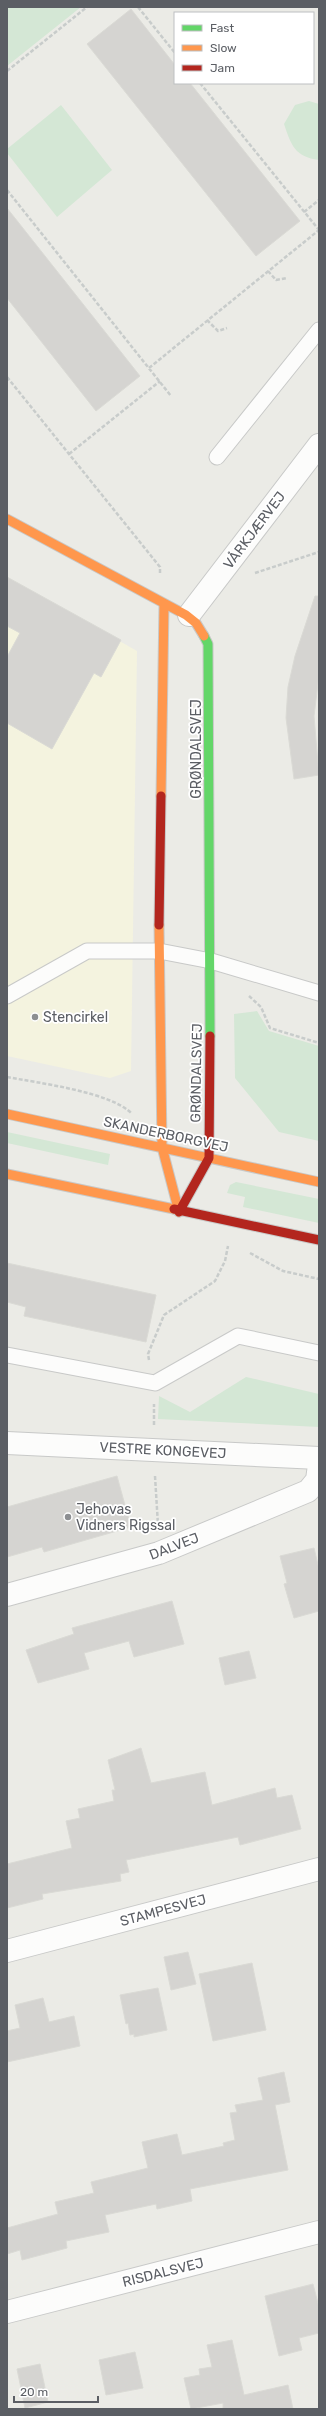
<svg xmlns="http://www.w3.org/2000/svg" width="326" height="2416" font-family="Rubik,sans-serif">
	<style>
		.commercial { fill: #f4f3df }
		.green { fill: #d4e7d5 }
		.building { fill: #d5d4d1; stroke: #dadad5 }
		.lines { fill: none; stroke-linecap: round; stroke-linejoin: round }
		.lane-casing { stroke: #c8c9c8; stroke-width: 17 }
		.street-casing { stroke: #c8c9c8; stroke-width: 24 }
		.fast-casing { stroke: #c8c8c7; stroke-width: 11 }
		.slow-casing { stroke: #c8c8c7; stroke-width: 11 }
		.jam-casing { stroke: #c8c8c7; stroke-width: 11 }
		.path { stroke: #c8cccb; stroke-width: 2.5; stroke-dasharray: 4 2; stroke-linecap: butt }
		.lane { stroke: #fcfcfb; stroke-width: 15 }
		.street { stroke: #fcfcfb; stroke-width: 22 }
		.fast { stroke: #63d668; stroke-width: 9 }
		.slow { stroke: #ff974d; stroke-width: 9 }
		.jam { stroke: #b3261e; stroke-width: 9 }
		.poi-dot { fill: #8d8f92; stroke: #fff; stroke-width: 1.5 }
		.labels { text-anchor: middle; stroke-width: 3.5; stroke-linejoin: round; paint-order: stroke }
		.street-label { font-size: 14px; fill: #5b5e64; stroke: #fff }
		.poi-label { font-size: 14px; fill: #5b5e64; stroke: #fff; text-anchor: start }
	</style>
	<rect width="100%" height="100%" fill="#ebebe6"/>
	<path class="commercial" d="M7,577L137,651L131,1071L110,1078L7,1056Z"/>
	<path class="green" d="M7,7H81L7,66Z
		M309,101L319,104V160C295,157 291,145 284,124L295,105Z
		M61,105L112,170L57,217L7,153V149Z
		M257,1011L269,1031L319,1046V1141L279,1132L235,1078L234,1014Z
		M7,1132L110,1154L108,1165L7,1143Z
		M236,1182L319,1199V1223L243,1207L245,1197L227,1193L230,1185Z
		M246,1377L319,1394V1427L158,1419L159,1396L190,1412Z"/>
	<path class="building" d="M131,9L175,65V83H190L300,221L256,256L87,44Z
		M7,208L140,376L96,411L7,298Z
		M7,577L121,640L101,677L94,673L52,749L7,723V657L20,633L7,626Z
		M315,596H319V675L314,716L319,775L294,779L286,718L288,687L295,656Z
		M7,1263L156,1295L146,1342L24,1316L26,1307L7,1302Z
		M117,1476L131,1527L44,1552L42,1547L7,1557V1507Z
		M314,1548L319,1569V1611L294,1618L284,1584L287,1583L280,1556Z
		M172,1601L184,1644L134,1657L129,1641L84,1653L89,1669L38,1683L26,1650L74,1634L72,1628Z
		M249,1651L256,1678L225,1685L219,1658Z
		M141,1748L151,1783L205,1772L212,1805L275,1788L277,1798L292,1795L301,1829L240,1845L238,1837L126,1860L129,1872L120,1874L121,1881L42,1894L43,1899L7,1908V1864L72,1848L66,1821L80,1818L78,1809L114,1801L112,1790H115L108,1760Z
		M188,1952L196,1984L171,1990L164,1957Z
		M252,1963L266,2030L213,2041L199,1974Z
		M158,1988L167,2030L134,2037V2034L130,2035L128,2023L126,2024L120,1995Z
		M43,1998L49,2022L74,2016L80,2046L7,2062V2031L20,2028L15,2005Z
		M284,2072L290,2102L275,2105L288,2170L190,2189L192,2201L157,2209L156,2204L105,2215L109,2232L66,2241L67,2248L22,2260L20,2250L7,2254V2228L58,2214L55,2202L94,2193L91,2182L148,2168L142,2142L177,2134L182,2155L224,2146L223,2143L235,2140L230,2113L237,2112L235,2105L263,2100L258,2078Z
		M313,2284L319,2307V2333L299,2338L302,2350L279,2356L265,2296Z
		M232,2340L244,2395L288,2385L293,2409H223V2403L191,2409L184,2378L200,2375L199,2369L212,2367L207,2345Z
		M135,2352L143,2388L106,2395L99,2360Z
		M40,2364L48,2402L25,2408L17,2369Z"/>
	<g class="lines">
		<defs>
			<path id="lane" d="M217,457L319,330
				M7,996L87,951H159L211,961L319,993
				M7,1355L155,1383L238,1336L319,1353"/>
			<path id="street" d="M189,615L319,445
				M7,1443L319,1458
				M7,1595L159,1553L308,1491L317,1480L319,1465
				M7,1951L319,1869
				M7,2312L319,2232"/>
			<path id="fast" d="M204,636L208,644L210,1036"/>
			<path id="slow" d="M7,519L186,615L196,623L204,636
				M161,796L164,605
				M159,925L162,1147L179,1212
				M7,1114L319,1182
				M7,1174L174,1209"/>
			<path id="jam" d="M159,925L161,796
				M174,1209L319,1240
				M179,1212L209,1158L210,1036"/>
		</defs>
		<use href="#lane" class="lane-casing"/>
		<use href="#street" class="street-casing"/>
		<use href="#fast" class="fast-casing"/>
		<use href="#slow" class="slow-casing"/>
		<use href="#jam" class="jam-casing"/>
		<path class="path" d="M138,7L175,53
			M7,71L87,7
			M200,83L319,230
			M7,190L171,396
			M304,212L319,200
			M268,271L276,280L287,278
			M207,320L218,331L227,328
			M149,368L319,230
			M7,377L160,567V573
			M69,454L160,381
			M255,573L319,552
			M249,996L261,1007L270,1028L319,1043
			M7,1077C38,1083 112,1092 132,1114
			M250,1253L283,1271L319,1279
			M149,1360L148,1354L164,1315L215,1281L225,1261L228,1246
			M154,1425V1404
			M155,1476L158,1525"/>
		<use href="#lane" class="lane"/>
		<use href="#street" class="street"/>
		<use href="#fast" class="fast"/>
		<use href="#slow" class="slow"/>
		<use href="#jam" class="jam"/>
	</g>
	<g class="poi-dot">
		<circle cx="35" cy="1017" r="4"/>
		<circle cx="68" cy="1517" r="4"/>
	</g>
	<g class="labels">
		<g class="street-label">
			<text transform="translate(254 530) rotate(-53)" y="5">VÅRKJÆRVEJ</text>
			<text transform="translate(196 749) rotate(-90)" y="5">GRØNDALSVEJ</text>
			<text transform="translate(196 1073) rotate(-89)" y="5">GRØNDALSVEJ</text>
			<text transform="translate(166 1134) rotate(12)" y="5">SKANDERBORGVEJ</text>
			<text transform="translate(163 1450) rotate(3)" y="5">VESTRE KONGEVEJ</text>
			<text transform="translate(174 1546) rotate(-21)" y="5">DALVEJ</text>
			<text transform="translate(163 1910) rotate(-15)" y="5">STAMPESVEJ</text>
			<text transform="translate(163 2272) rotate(-14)" y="5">RISDALSVEJ</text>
		</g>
		<g class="poi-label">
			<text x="43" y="1022">Stencirkel</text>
			<text x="76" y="1514">Jehovas<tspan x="76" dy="16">Vidners Rigssal</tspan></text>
		</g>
	</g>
	<rect width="326" height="2416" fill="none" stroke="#5b5e64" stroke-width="16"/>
	<rect x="174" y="12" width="140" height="72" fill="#ffffff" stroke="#bdbfc1"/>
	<rect x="182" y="25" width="20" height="6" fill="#63d668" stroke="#bdbfc1"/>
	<text x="210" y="32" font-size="12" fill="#5b5e64">Fast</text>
	<rect x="182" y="45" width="20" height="6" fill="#ff974d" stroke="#bdbfc1"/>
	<text x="210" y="52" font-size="12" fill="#5b5e64">Slow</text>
	<rect x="182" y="65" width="20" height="6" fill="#b3261e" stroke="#bdbfc1"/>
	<text x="210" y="72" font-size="12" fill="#5b5e64">Jam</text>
	<path d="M14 2396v6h84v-6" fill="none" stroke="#5b5e64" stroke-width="2"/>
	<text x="20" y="2396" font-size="12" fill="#5b5e64" stroke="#ffffff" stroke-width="3" paint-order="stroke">20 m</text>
</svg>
